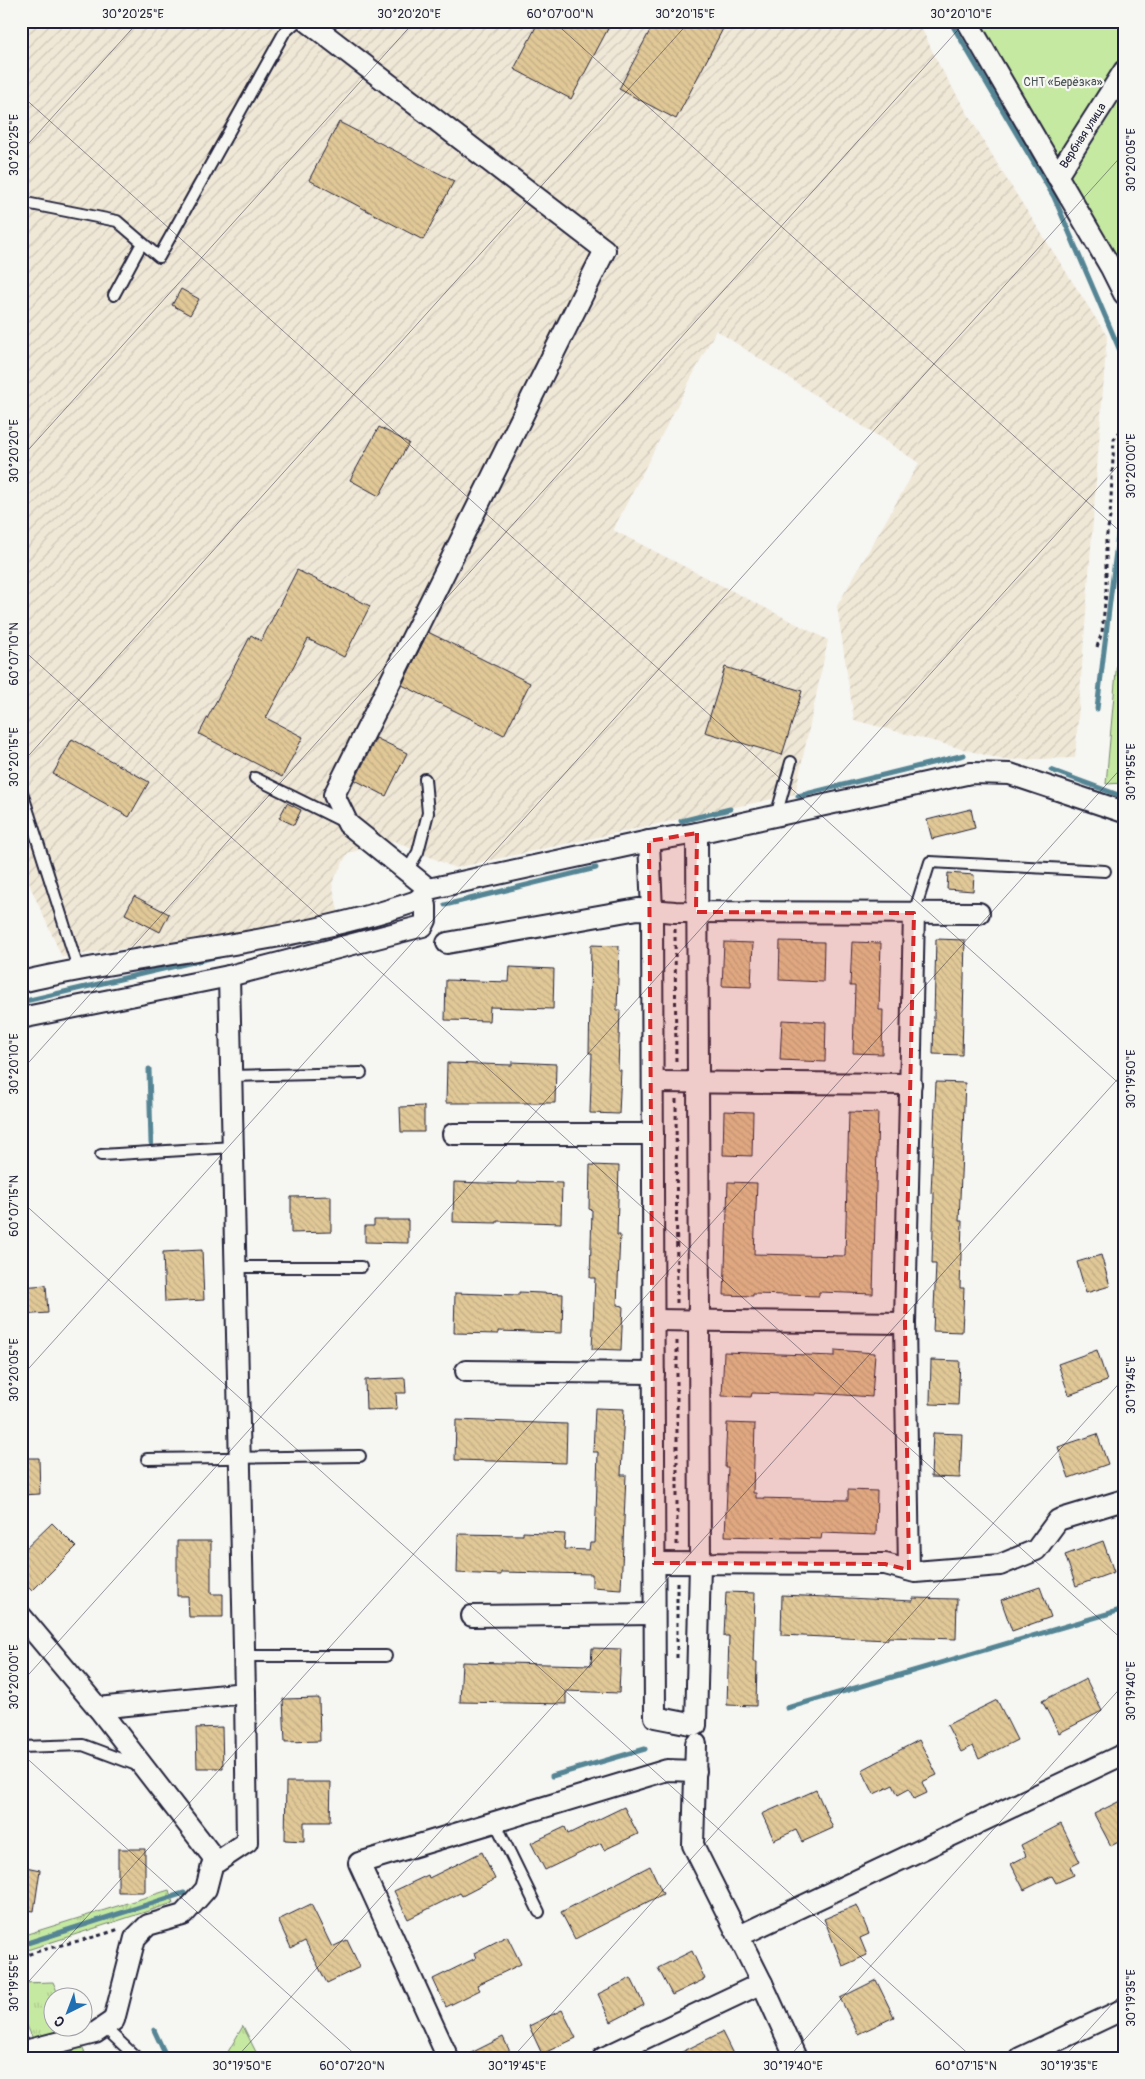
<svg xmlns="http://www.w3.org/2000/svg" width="1145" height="2079" font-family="Pangolin,sans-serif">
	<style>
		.industrial { fill: url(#industrial-furrows) }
		.grass { fill: url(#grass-tufts); stroke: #74866e }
		.garden { fill: #c6e9a2; stroke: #74866e }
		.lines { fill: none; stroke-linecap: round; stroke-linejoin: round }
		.stream { stroke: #548594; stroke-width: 5 }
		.building { fill: url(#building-back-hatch); stroke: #22223b }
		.service-casing { stroke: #22223b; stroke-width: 14 }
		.minor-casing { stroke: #22223b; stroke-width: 24 }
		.path { stroke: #22223b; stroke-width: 3; stroke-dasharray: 4 4; stroke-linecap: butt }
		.service { stroke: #f6f6f2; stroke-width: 10 }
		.minor { stroke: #f6f6f2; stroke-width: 20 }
		.marked { fill: #d62828; fill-opacity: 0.2; stroke: #d62828; stroke-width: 4; stroke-dasharray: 10 6; stroke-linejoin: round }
		.ticks { fill: none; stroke: #22223b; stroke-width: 1; stroke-opacity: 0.45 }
		.labels { text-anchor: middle; stroke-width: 4.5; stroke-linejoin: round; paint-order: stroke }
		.park-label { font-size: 12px; fill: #4b5455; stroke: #f6f6f2 }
		.street-label { font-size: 12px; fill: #22223b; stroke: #f6f6f2 }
		.neatline { fill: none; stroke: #22223b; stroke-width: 2 }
		.ticks-label { font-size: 12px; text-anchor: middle; fill: #22223b }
	</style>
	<defs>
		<pattern id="industrial-furrows" width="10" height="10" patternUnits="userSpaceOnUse" patternTransform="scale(1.25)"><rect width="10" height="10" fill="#f0e8d7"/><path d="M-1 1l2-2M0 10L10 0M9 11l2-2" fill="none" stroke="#cec7b9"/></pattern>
		<pattern id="grass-tufts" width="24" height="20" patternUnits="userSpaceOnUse" patternTransform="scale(1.25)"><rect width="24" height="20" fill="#c6e9a2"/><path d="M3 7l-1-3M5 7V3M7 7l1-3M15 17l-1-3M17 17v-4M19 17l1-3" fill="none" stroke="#aac88c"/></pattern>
		<pattern id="building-back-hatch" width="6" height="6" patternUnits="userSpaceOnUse" patternTransform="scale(1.25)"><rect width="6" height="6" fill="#e1c897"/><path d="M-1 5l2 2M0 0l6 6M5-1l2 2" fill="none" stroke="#c1ac83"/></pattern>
	</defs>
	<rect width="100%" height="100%" fill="#f6f6f2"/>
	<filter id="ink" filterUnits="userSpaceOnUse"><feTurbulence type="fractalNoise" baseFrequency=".02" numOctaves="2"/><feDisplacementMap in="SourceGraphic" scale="10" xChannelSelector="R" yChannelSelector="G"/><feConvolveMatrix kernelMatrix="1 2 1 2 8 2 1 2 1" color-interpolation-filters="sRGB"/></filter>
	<g filter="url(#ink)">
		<path class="industrial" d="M21,21H918L939,65L1004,175L1107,336L1075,758L1004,760L854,720L837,606L919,463L716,330L613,530L828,640L795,794L455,868L394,841L348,853L332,883L339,915L226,934L62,957L21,866Z"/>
		<path class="grass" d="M169,1890L173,1903L21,1952V1936Z
			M53,1982L59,1996H52V2026L73,2027L87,2058H42L21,2013V1983Z
			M243,2026L259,2058H225V2057Z"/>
		<path class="garden" d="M959,21H1124V310L1034,148Z
			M1124,583V783L1106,784Z"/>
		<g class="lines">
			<path class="stream" d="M950,21L1054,197L1124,360
				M1097,709L1124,485
				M1051,770L1124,797
				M798,796L964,755
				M681,821L730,809
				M445,905L596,868
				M21,1002L219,956
				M149,1069L151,1143
				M787,1708L1124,1609
				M552,1776L645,1749
				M21,1945L184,1893
				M154,2030L167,2058
				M246,2054L248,2058"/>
		</g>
		<path class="building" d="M539,21H612L571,99L514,69Z
			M655,21H727L676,119L619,89Z
			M339,122L454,181L423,240L309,180Z
			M181,289L199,299L190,315L172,305Z
			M379,427L409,443L379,496L350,480Z
			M297,570L370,606L344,657L308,639L266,718L303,737L282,777L199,734L251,635L261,641Z
			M428,632L530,683L504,735L402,685Z
			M725,667L802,691L782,755L705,732Z
			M376,738L407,753L386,796L355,780Z
			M72,739L149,782L129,817L53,774Z
			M287,803L301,810L294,825L279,818Z
			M971,809L975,828L932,839L927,820Z
			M948,873L974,875L973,891L947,889Z
			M134,896L169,914L160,932L125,914Z
			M936,939L965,940L962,1055L933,1054Z
			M780,941L824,942L823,982L779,980Z
			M724,942L753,943L751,987L722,986Z
			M852,942L881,943L879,1010H883L882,1054L853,1053L855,986H850Z
			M591,945L619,946L617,1010H620L618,1070H621L619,1114L590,1113L592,1053H589Z
			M510,967L554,969L553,1009L490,1007L489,1021L445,1020L446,980L509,982Z
			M782,1020L826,1022L825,1062L780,1060Z
			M512,1062L556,1064L555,1103H446L447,1063L512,1065Z
			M936,1082L965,1083L959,1221H962L960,1288H964L962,1332L933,1331L936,1264H932L934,1193H931Z
			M424,1106V1132H401L400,1107Z
			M724,1111L753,1112L752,1156L723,1155Z
			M849,1112L878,1113L873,1294L819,1292V1296L753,1294V1296L724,1295L728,1182L757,1183L754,1254L845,1256Z
			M590,1165L619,1166L617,1235H620L617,1305L623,1306L621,1350L592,1349L595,1278H590L592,1210L589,1209Z
			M454,1182L517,1184L518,1182L562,1183L561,1223L497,1221V1223L453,1222Z
			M331,1196V1232L291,1233V1197Z
			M374,1220H408V1243L365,1242V1226H374Z
			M202,1250L204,1300L165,1302L163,1252Z
			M1101,1255L1110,1286L1086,1293L1077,1262Z
			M46,1285L48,1313L21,1315V1287Z
			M519,1292L563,1294L562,1333L498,1331V1334L454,1333L455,1293L519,1295Z
			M835,1350L875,1353L872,1397L817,1393V1395L752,1393L751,1397L722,1396L724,1352L835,1356Z
			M1097,1350L1107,1381L1069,1395L1058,1364Z
			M931,1360L960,1361L958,1405L930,1404Z
			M405,1378L406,1393H396L397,1409L366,1410L365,1380Z
			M595,1408L624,1409L621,1475H626L621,1589L592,1587V1574L501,1572V1575L457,1573L458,1534L523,1535V1532L565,1534L564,1549L589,1550L590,1543H595L598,1452H593Z
			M456,1420L567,1424L566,1463L455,1460Z
			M727,1423L755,1424L753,1493H756V1498L848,1500V1490L877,1491L876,1535L822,1533L821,1539L725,1536L728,1467H725Z
			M933,1433L962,1434L960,1478L931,1477Z
			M1097,1434L1108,1464L1069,1478L1058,1447Z
			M21,1458H39L40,1494L21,1495Z
			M52,1523L76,1547L32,1591L21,1580V1553Z
			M177,1541H211V1594H223V1617H189L188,1596H177Z
			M1103,1541L1114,1572L1076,1586L1065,1555Z
			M1040,1587L1051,1617L1012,1631L1001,1600Z
			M726,1592L755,1593L753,1662H757L756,1706L727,1705L729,1636H724Z
			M782,1595L913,1601V1598L957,1599L956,1639L888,1637V1640L781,1635Z
			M592,1648L621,1649L619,1693L566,1691V1704L460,1702L462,1662L591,1665Z
			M1086,1679L1102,1711L1059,1733L1042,1701Z
			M319,1698L320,1741L285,1742L283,1699Z
			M997,1700L1017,1740L979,1759L973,1746L961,1752L947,1725Z
			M222,1727L223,1768H197L196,1728Z
			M919,1740L937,1775L922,1782L927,1793L914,1799L909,1789L898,1795L893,1785L874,1794L862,1770Z
			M286,1782H331L330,1822H304V1841L285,1840Z
			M816,1790L833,1828L802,1842L796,1830L774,1840L762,1814Z
			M1124,1799V1839L1111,1846L1094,1814Z
			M624,1807L638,1834L604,1850L601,1843L545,1870L531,1843L565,1827L568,1834Z
			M1061,1824L1080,1862L1070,1867L1074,1875L1056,1883L1052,1876L1024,1890L1011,1864L1026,1856L1021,1845Z
			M118,1849H145V1892H118Z
			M482,1852L495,1879L462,1896L460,1893L408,1919L394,1891L428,1875L429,1878Z
			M21,1866L40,1870L34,1911L21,1909Z
			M650,1866L663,1894L575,1939L561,1912Z
			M311,1904L332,1947L347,1940L360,1967L327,1983L305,1941L291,1948L278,1920Z
			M857,1905L869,1934L860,1938L867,1955L843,1966L824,1919Z
			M507,1936L521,1964L477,1985L480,1990L446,2007L433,1979L476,1958L474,1953Z
			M692,1951L705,1979L672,1995L658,1968Z
			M631,1978L644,2005L611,2022L598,1994Z
			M876,1980L894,2017L858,2034L840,1998Z
			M562,2010L576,2038L542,2054L529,2026Z
			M722,2032L735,2058H670Z
			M503,2037L513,2058H461Z"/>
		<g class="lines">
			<defs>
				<path id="service" d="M21,202L117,221L159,257L284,33L297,21
					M114,295L142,243
					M255,778L346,823
					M21,789L78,968
					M776,816L791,762
					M407,871L418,852L428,813L425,779
					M914,913L930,862L1105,871
					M231,1076L361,1073
					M101,1155L233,1147
					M235,1267H361
					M147,1459L360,1456
					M244,1656H386
					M21,1747L83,1745L139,1766
					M495,1822L539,1912
					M104,2027L137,2058"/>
				<g id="minor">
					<path d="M307,21L605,250L334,795L348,824L429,889"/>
					<path d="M967,21L1111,268L1124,294"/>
					<path id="s1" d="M1057,176L1124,71"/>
					<path d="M649,841L652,911L655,1717L696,1725L700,1564L697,833"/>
					<path d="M447,943L638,909L675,912L979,913"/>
					<path d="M21,982C152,951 289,945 417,901"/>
					<path d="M21,1018L229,976L423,926L426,920V906L417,901L429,889L649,841L697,833L971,773L1010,774L1124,812"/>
					<path d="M653,1082L911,1084"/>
					<path d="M453,1134H653"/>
					<path d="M654,1320L905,1323"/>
					<path d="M466,1371L654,1373"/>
					<path d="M654,1563L885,1564L915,1572L1000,1565L1036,1550L1058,1520L1124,1500"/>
					<path d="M909,1570L905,1323L914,913"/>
					<path d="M21,1616L98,1708L245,1693"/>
					<path d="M472,1616L654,1614"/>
					<path d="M98,1708L217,1862L247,1842L245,1693L229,976"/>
					<path d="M696,1744L693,1845L762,1983L796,2058"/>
					<path d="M739,1936L1124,1754"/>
					<path d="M21,2052L95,2033L114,2020L135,1938L148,1925L183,1915L206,1889L214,1858"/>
					<path d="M448,2058L359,1863L667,1770L696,1771"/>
					<path d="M603,2058L762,1983"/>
					<path d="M1020,2058L1124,2009"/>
				</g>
			</defs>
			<use href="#service" class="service-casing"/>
			<use href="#minor" class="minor-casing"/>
			<path class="path" d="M1097,647L1102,632L1106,593V540L1110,517L1114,439L1124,427
				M675,929L676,1065
				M676,1099L677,1303
				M677,1545V1339
				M677,1658V1582
				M21,1957C53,1945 87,1941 119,1929"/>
			<use href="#service" class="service"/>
			<use href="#minor" class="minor"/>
		</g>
	</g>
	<path class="marked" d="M697,833L696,912L914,913L905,1323L909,1570L885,1564L654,1563L649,841Z"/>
	<path class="ticks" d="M553,21L1124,535M21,95L1124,1088M21,152L139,21M21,458L415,21M21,648L1124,1641M21,764L690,21M21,1071L966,21M21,1201L973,2058M21,1377L1124,153M21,1683L1124,459M21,1753L359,2058M21,1990L1124,765M236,2058L1124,1072M512,2058L1124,1378M788,2058L1124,1684M1063,2058L1124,1991"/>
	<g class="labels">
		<g class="park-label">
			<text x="1063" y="86">СНТ «Берёзка»</text>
		</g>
		<g class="street-label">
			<text dy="4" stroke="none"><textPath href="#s1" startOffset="48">Вербная улица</textPath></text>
		</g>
	</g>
	<rect width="1145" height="2079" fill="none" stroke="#f6f6f2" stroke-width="55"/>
	<g transform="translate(68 2012) rotate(222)"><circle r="24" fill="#f6f6f2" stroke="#a1a1a9"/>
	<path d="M0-4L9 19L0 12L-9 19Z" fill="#1f6fb2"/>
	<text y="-8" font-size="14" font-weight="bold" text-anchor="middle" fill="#22223b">С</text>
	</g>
	<rect x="28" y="28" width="1090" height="2024" class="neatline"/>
	<g class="ticks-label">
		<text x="133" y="18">30°20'25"E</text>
		<text x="409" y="18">30°20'20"E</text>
		<text x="560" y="18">60°07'00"N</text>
		<text x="685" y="18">30°20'15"E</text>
		<text x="961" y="18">30°20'10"E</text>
		<text transform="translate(14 145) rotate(-90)" y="4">30°20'25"E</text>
		<text transform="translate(1131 160) rotate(-90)" y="4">30°20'05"E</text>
		<text transform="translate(14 451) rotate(-90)" y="4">30°20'20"E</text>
		<text transform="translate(1131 466) rotate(-90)" y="4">30°20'00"E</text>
		<text transform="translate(14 654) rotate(-90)" y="4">60°07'10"N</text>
		<text transform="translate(14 757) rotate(-90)" y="4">30°20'15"E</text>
		<text transform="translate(1131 772) rotate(-90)" y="4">30°19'55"E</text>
		<text transform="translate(14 1064) rotate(-90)" y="4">30°20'10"E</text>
		<text transform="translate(1131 1079) rotate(-90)" y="4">30°19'50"E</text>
		<text transform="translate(14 1206) rotate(-90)" y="4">60°07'15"N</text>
		<text transform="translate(14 1370) rotate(-90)" y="4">30°20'05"E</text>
		<text transform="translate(1131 1385) rotate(-90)" y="4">30°19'45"E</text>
		<text transform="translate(14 1677) rotate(-90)" y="4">30°20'00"E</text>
		<text transform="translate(1131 1691) rotate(-90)" y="4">30°19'40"E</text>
		<text transform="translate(14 1983) rotate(-90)" y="4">30°19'55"E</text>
		<text transform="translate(1131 1998) rotate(-90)" y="4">30°19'35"E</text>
		<text x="242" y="2070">30°19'50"E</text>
		<text x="352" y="2070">60°07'20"N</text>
		<text x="517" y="2070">30°19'45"E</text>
		<text x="793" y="2070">30°19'40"E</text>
		<text x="966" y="2070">60°07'15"N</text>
		<text x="1069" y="2070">30°19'35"E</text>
	</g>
</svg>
